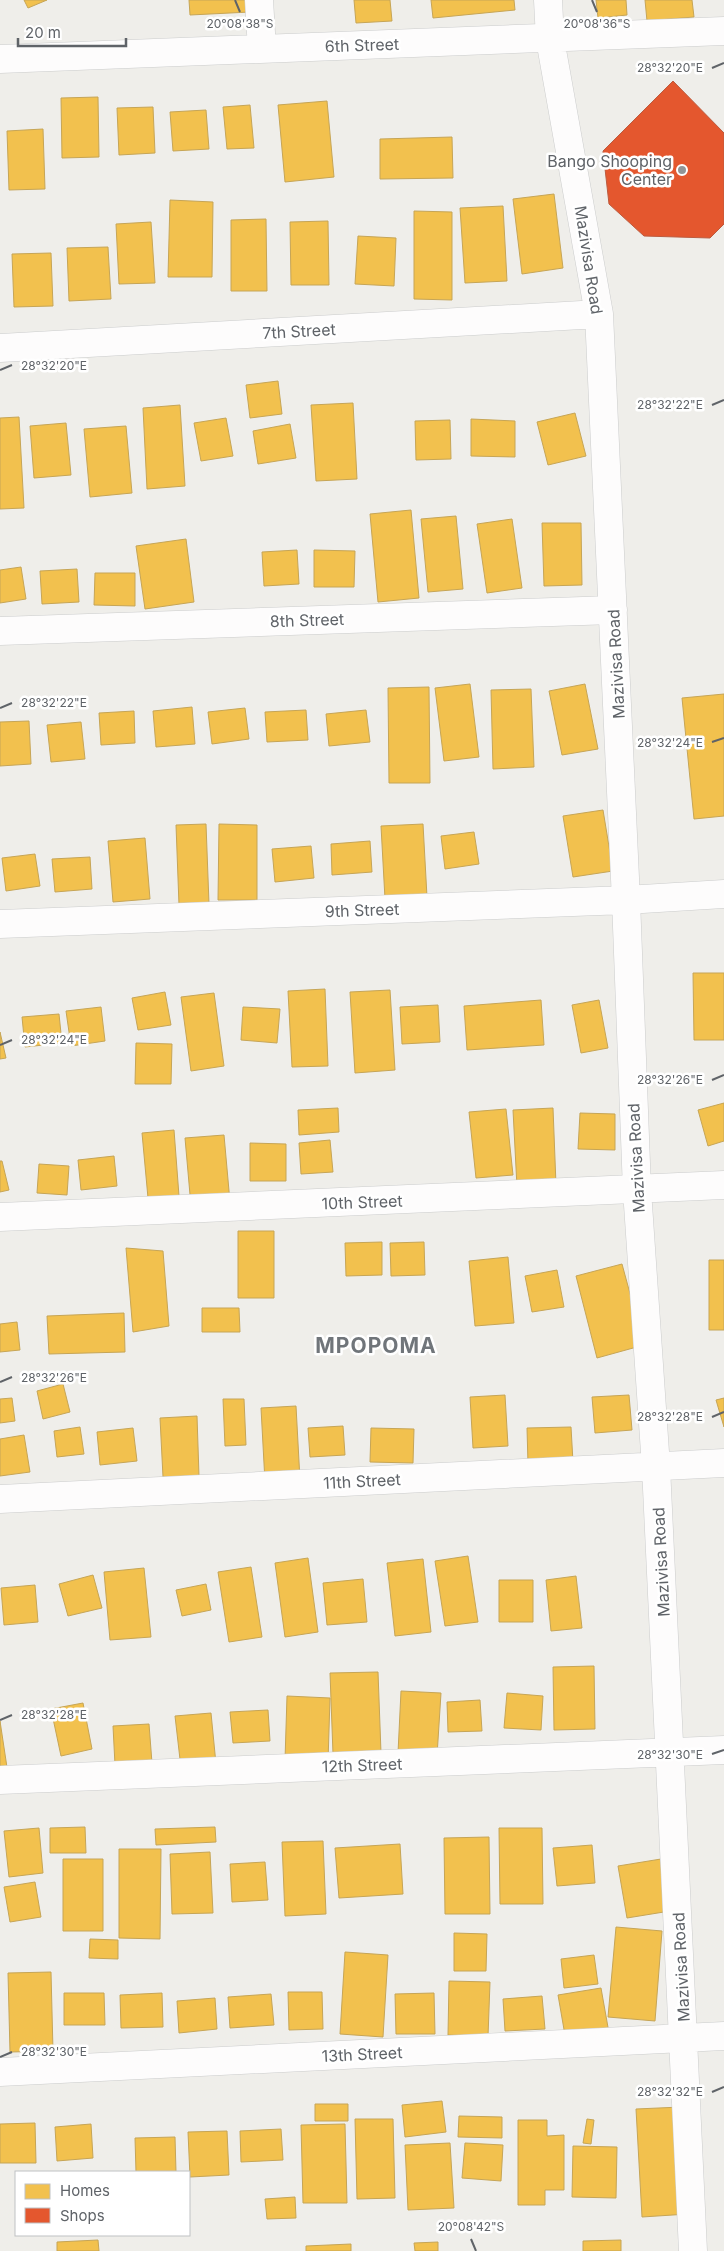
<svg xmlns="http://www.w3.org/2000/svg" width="724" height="2251" font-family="Inter,sans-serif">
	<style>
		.homes { fill: #f2c14e; stroke: #c6a556 }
		.shops { fill: #e4572e; stroke: #bc5b3f }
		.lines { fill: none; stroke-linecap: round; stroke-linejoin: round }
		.minor-casing { stroke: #cbcccc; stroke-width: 29 }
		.minor { stroke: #fdfcfc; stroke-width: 28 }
		.ticks { fill: none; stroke: #5f6368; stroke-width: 2 }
		.poi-dot { fill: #919496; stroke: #fff; stroke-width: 2 }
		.labels { text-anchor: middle; stroke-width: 5; stroke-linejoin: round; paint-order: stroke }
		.street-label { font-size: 16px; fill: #5f6368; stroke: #fff }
		.poi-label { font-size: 16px; fill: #5f6368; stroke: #fff; text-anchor: end }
		.district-label { font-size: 21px; font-weight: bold; letter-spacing: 1px; fill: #70757a; stroke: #fff }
		.ticks-label { font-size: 12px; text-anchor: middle; fill: #5f6368; stroke: #fff; stroke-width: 5; stroke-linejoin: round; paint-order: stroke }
	</style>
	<rect width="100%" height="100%" fill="#efeeea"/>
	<path class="homes" d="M24,0H47L28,8Z
		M189,0H249L250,12L190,15Z
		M354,0H390L392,21L356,23Z
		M431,0H514L515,10L433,18Z
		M596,0H626L627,15L598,18Z
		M645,0H692L694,17L647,21Z
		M98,97L99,157L62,158L61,98Z
		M327,101L334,177L285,182L278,105Z
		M250,105L254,148L227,149L223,107Z
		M153,107L155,153L119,155L117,108Z
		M206,110L209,149L173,151L170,112Z
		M43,129L45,189L9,190L7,131Z
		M452,137L453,178L380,179V139Z
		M554,194L563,268L522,274L513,199Z
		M170,200L213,202L212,277H168Z
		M503,206L507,281L465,283L460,208Z
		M414,211L452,212V300L414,299Z
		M266,219L267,291H231V220Z
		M328,221L329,285H291L290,222Z
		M151,222L155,283L119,284L116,224Z
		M358,236L396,238L394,286L355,284Z
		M108,247L111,299L69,301L67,248Z
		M51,253L53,306L14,307L12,254Z
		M278,381L282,414L250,418L246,385Z
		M353,403L357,479L316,481L311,405Z
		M180,405L185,486L147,489L143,408Z
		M575,413L586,456L548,465L537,422Z
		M19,417L24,508L0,509V418Z
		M226,418L233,456L201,461L194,423Z
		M471,419L515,421V457L471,456Z
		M450,420L451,459L416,460L415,421Z
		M66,423L71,475L34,478L30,426Z
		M290,424L296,458L258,464L253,431Z
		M126,426L132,493L90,497L84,429Z
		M411,510L419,598L378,602L370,514Z
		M456,516L463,589L428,592L421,519Z
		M512,519L522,588L487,593L477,524Z
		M542,523H581L582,585L544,586Z
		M186,539L194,602L145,609L136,546Z
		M297,550L299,584L264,586L262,552Z
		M314,550L355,551L354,587H314Z
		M21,567L26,599L0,603V570Z
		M77,569L79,602L42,604L40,571Z
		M95,573H135V606L94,605Z
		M470,684L479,757L444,761L435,688Z
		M585,684L598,749L562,755L549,691Z
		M429,687L430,783H389L388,688Z
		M531,689L534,767L493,769L491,690Z
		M724,694V816L694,819L682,698Z
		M192,707L195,744L156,747L153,711Z
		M245,708L249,739L212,744L208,712Z
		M306,710L308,740L267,742L265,712Z
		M366,710L370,742L329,746L326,714Z
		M134,711L135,743L101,745L99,713Z
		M29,721L31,764L0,766V722Z
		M81,722L85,759L51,762L47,725Z
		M603,810L613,871L573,877L563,816Z
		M206,824L209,904L179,905L176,825Z
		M219,824L257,825V900H218Z
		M423,824L427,897L385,899L381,826Z
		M474,832L479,864L445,869L441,836Z
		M145,838L150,899L113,902L108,841Z
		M370,841L372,872L332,875L331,844Z
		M311,846L314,878L275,882L272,849Z
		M35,854L40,886L6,891L2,858Z
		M90,857L92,889L55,892L52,859Z
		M693,973H724V1040H694Z
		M325,989L328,1066L292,1067L288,991Z
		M390,990L395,1070L355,1073L350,992Z
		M165,992L171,1025L138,1030L132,998Z
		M214,993L224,1066L191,1071L181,997Z
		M541,1000L544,1045L467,1050L464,1006Z
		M599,1000L608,1048L581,1053L572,1005Z
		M438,1005L440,1042L402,1044L400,1007Z
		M101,1007L105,1041L71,1046L66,1011Z
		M243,1007L280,1009L277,1043L241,1040Z
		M59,1014L62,1043L25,1047L22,1017Z
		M0,1032L6,1058L0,1059Z
		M136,1043L172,1044L171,1084H135Z
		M724,1103V1141L708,1146L698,1110Z
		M338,1108L339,1132L299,1135L298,1110Z
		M553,1108L556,1185L517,1187L513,1110Z
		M506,1109L513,1175L476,1178L469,1112Z
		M580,1113L615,1114V1150L578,1149Z
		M174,1130L179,1196L148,1198L142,1133Z
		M224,1135L230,1202L191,1206L185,1138Z
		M330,1140L333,1172L301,1174L299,1143Z
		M250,1143L286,1144V1181H250Z
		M114,1156L117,1186L81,1190L78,1160Z
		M0,1161H2L9,1190L0,1192Z
		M39,1164L69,1166L67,1195L37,1193Z
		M238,1231H274V1298H238Z
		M382,1242V1275L346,1276L345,1243Z
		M424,1242L425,1275L391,1276L390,1243Z
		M126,1248L163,1251L169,1326L133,1332Z
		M508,1257L514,1323L475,1326L469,1261Z
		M709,1260H724V1330H709Z
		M622,1264L644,1345L597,1358L576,1276Z
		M557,1270L564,1307L532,1312L525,1276Z
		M202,1308H239L240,1332H202Z
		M124,1313L125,1352L49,1354L47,1316Z
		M17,1322L20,1350L0,1352V1324Z
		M63,1384L70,1412L43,1419L37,1391Z
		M505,1395L508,1446L473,1448L470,1397Z
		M629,1395L632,1430L595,1433L592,1397Z
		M12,1398L15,1421L0,1423V1399Z
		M724,1398V1427L716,1400Z
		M223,1399H244L246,1445L225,1446Z
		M296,1406L300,1480L265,1482L261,1408Z
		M197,1416L199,1476L163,1477L160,1418Z
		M343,1426L345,1455L310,1457L308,1428Z
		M80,1427L84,1454L57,1457L54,1431Z
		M571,1427L573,1462L528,1464L527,1428Z
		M133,1428L137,1461L100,1465L97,1432Z
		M371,1428L414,1429L413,1463L370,1462Z
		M24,1435L30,1472L0,1476V1439Z
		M468,1556L478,1622L445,1626L435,1561Z
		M308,1558L318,1632L285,1637L275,1563Z
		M423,1559L431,1632L395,1636L387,1563Z
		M251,1567L262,1637L229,1642L218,1572Z
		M144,1568L151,1637L110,1640L104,1572Z
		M93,1575L102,1608L68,1616L59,1584Z
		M576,1576L582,1628L551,1631L546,1580Z
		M363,1579L367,1622L327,1625L323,1583Z
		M499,1580H533V1622H499Z
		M206,1584L211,1610L182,1616L176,1590Z
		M35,1585L38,1622L4,1625L1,1588Z
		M594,1666L595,1729L554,1730L553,1667Z
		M378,1672L381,1753L333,1754L330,1673Z
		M401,1691L441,1693L437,1756L398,1753Z
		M507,1693L543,1696L541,1730L504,1728Z
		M287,1696L330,1698L328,1762L285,1760Z
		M480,1700L482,1731L448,1732L447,1702Z
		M83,1703L92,1749L61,1756L51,1709Z
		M268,1710L270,1741L233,1743L230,1712Z
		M211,1713L216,1764L181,1768L175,1716Z
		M0,1721L8,1774L0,1775Z
		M149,1724L152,1763L115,1765L113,1726Z
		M85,1827L86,1853H50V1828Z
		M215,1827L216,1842L156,1845L155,1829Z
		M39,1828L43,1873L9,1877L4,1831Z
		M499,1828H542L543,1904H500Z
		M489,1837L490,1914H445L444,1838Z
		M323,1841L326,1914L285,1916L282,1842Z
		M400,1844L403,1894L339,1898L335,1848Z
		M592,1845L595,1883L557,1886L553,1848Z
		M119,1849H161L160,1939L119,1938Z
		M210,1852L213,1913L172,1914L170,1854Z
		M63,1859H103V1931H63Z
		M661,1859L670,1911L627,1918L618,1866Z
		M265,1862L268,1900L232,1902L230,1864Z
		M35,1882L41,1917L10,1922L4,1887Z
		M616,1927L662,1931L655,2021L608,2017Z
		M454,1933L487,1934L486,1971H454Z
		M90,1939L118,1940V1959L89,1958Z
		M345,1952L388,1955L383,2037L340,2034Z
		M594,1955L598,1984L564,1988L561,1959Z
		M51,1972L53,2051L10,2052L8,1973Z
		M449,1981L490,1982L488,2037L448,2035Z
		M601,1988L609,2033L566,2041L558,1995Z
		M288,1992H322L323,2029L289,2030Z
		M64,1993H104L105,2025H64Z
		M162,1993L163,2027L121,2028L120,1995Z
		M434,1993L435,2034H396L395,1994Z
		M271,1994L274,2025L230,2028L228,1997Z
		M542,1996L545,2029L505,2031L503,1999Z
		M215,1998L217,2029L179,2033L177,2001Z
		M442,2101L446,2132L405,2137L402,2105Z
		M315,2104H348V2121H315Z
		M681,2107L688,2214L642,2217L636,2109Z
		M459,2116L502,2117V2138L458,2137Z
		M355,2119H393L395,2198L357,2199Z
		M587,2119L594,2120L591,2144L583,2143Z
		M518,2120H547V2136L564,2135V2190H545V2205H518Z
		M35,2123L36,2163H0V2124Z
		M91,2124L93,2158L57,2161L55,2127Z
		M345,2124L347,2203H303L301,2125Z
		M281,2129L283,2160L241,2162L240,2131Z
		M227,2131L229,2175L190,2177L188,2132Z
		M175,2137L176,2172H136L135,2138Z
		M450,2143L454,2208L408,2210L405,2145Z
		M465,2143L503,2145L501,2181L462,2178Z
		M573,2146L617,2147L616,2198L572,2197Z
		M295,2197L296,2218L267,2219L265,2199Z
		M98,2240L99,2251H57V2242Z
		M621,2240V2251H583V2241Z
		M438,2242V2251H415L414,2243Z
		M351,2244V2251H306V2246Z"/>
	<path class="shops" d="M673,81L724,133V224L710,238L644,236L609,204L603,151Z"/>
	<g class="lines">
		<defs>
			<path id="minor" d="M259,0L262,49
				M548,0L550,39L599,314L626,900L637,1190L656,1467L693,2251
				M0,59L724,31
				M0,348L599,314
				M0,631L613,610
				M0,924L626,900L724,894
				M0,1217L724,1185
				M0,1499L724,1463
				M0,1780L724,1750
				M0,2072L724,2036"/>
		</defs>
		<use href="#minor" class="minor-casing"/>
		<use href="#minor" class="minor"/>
	</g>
	<path class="ticks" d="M235,0L240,12M592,0L597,12M712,68L724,63M0,370L12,365M712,405L724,400M0,708L12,703M712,742L724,738M0,1045L12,1040M712,1080L724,1075M0,1382L12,1377M712,1417L724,1412M0,1720L12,1715M712,1754L724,1750M0,2057L12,2052M712,2092L724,2087M471,2239L476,2251"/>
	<circle class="poi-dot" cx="682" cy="170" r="5"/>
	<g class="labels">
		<g class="street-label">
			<text transform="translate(362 45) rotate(-2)" y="6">6th Street</text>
			<text transform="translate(589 260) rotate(81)" y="6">Mazivisa Road</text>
			<text transform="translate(299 331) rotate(-3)" y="6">7th Street</text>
			<text transform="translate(307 620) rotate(-2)" y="6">8th Street</text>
			<text transform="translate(616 664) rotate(-93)" y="6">Mazivisa Road</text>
			<text transform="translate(362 910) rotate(-2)" y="6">9th Street</text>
			<text transform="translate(636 1158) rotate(-93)" y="6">Mazivisa Road</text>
			<text transform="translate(362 1202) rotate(-2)" y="6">10th Street</text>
			<text transform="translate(362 1481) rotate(-3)" y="6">11th Street</text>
			<text transform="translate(661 1562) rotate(-93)" y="6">Mazivisa Road</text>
			<text transform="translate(362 1765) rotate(-2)" y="6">12th Street</text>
			<text transform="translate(681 1967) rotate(-93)" y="6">Mazivisa Road</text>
			<text transform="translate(362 2054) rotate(-3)" y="6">13th Street</text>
		</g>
		<g class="poi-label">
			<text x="672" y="167">Bango Shooping<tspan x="672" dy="18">Center</tspan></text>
		</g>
		<g class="district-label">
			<text x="376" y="1353">MPOPOMA</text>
		</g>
	</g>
	<g class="ticks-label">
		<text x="240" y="28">20°08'38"S</text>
		<text x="597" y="28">20°08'36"S</text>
		<text x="670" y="72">28°32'20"E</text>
		<text x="54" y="370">28°32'20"E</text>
		<text x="670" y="409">28°32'22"E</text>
		<text x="54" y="707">28°32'22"E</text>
		<text x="670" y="747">28°32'24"E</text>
		<text x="54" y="1044">28°32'24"E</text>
		<text x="670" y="1084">28°32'26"E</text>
		<text x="54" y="1382">28°32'26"E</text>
		<text x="670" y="1421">28°32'28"E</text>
		<text x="54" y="1719">28°32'28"E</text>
		<text x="670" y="1759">28°32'30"E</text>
		<text x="54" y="2056">28°32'30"E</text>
		<text x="670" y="2096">28°32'32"E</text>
		<text x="471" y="2231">20°08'42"S</text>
	</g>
	<rect x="15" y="2171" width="175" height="65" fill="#ffffff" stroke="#bfc1c3"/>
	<rect x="25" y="2184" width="25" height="15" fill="#f2c14e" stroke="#bfc1c3"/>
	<text x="60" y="2196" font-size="15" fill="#5f6368">Homes</text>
	<rect x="25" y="2208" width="25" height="15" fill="#e4572e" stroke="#bfc1c3"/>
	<text x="60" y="2221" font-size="15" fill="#5f6368">Shops</text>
	<path d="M18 38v8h108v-8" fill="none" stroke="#5f6368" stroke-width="2.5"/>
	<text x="25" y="38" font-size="15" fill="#5f6368" stroke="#ffffff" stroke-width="4" paint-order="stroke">20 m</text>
</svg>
